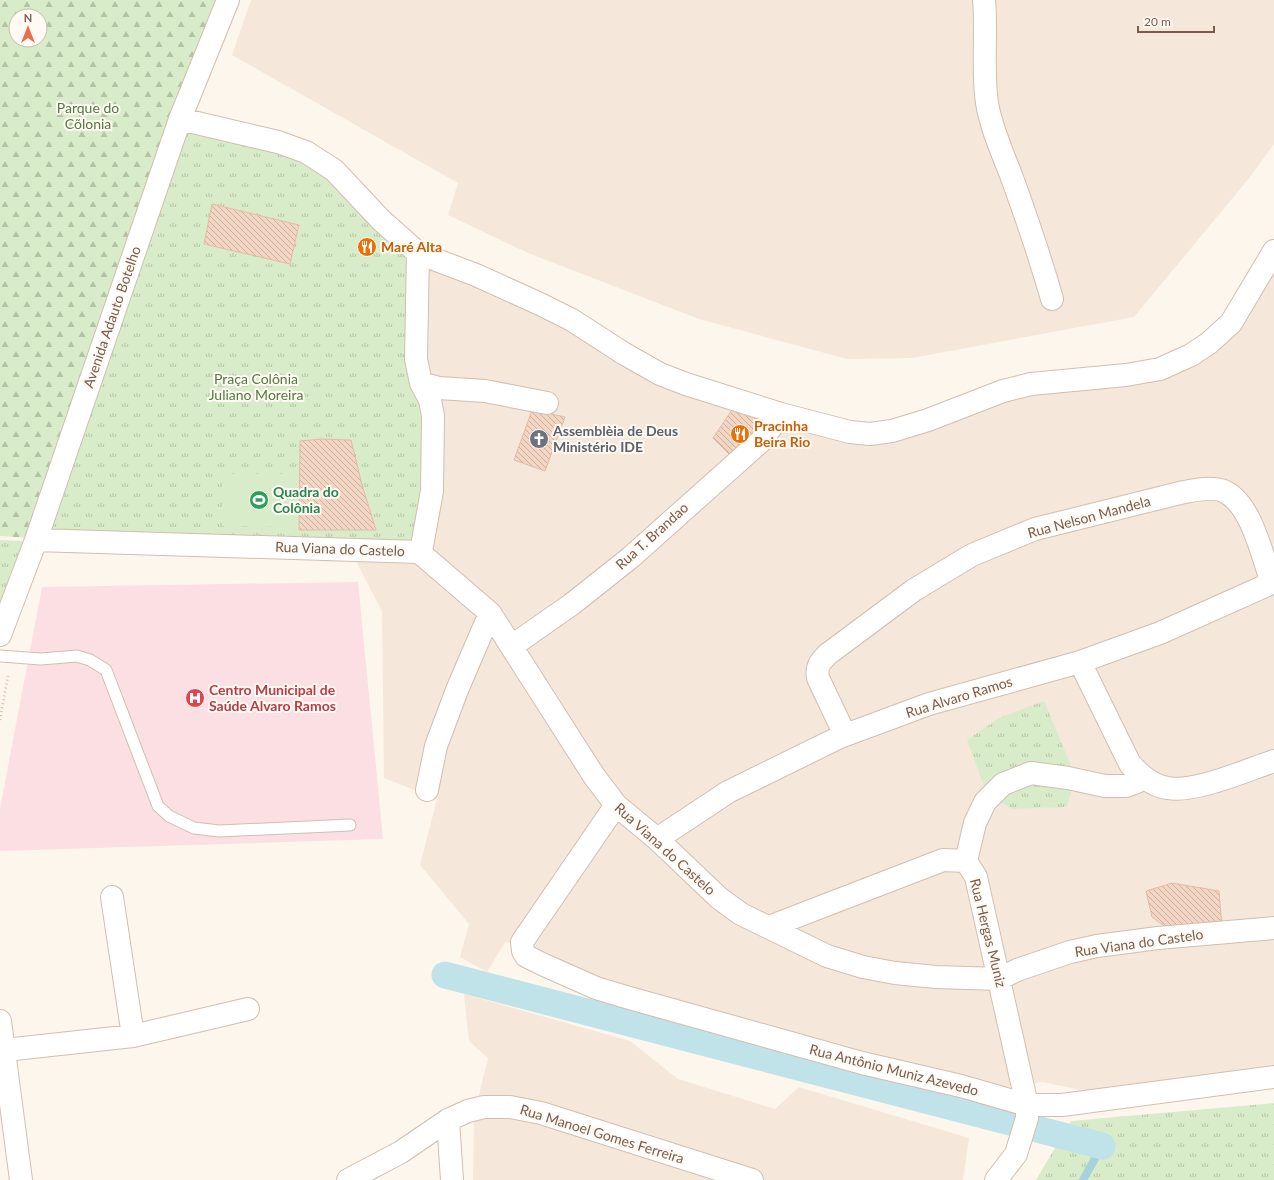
<svg xmlns="http://www.w3.org/2000/svg" width="1274" height="1180" font-family="Lato,sans-serif">
	<style>
		.residential { fill: #f5e8da }
		.medical { fill: #fbdfe3 }
		.grass { fill: url(#grass-tufts) }
		.forest { fill: url(#forest-firs); fill-rule: evenodd }
		.garden { fill: #d8ecc9 }
		.lines { fill: none; stroke-linecap: round; stroke-linejoin: round }
		.stream { stroke: #a5d3da; stroke-width: 8 }
		.canal { stroke: #bfe3e8; stroke-width: 27 }
		.building { fill: url(#building-back-hatch); stroke: #e6bba3 }
		.service-casing { stroke: #d1beb0; stroke-width: 13 }
		.minor-casing { stroke: #d1beb0; stroke-width: 24 }
		.path { stroke: #d9b8a5; stroke-width: 2.5; stroke-dasharray: 1 3; stroke-linecap: butt }
		.service { stroke: #fff; stroke-width: 11 }
		.minor { stroke: #fff; stroke-width: 22 }
		.labels { text-anchor: middle; stroke-width: 4; stroke-linejoin: round; paint-order: stroke }
		.park-label { font-size: 14px; fill: #537a41; stroke: #fffaf3 }
		.food-label { font-size: 14px; font-weight: bold; fill: #c56008; stroke: #fffaf3; text-anchor: start }
		.street-label { font-size: 14px; fill: #7a5c4d; stroke: #fffaf3 }
		.worship-label { font-size: 14px; font-weight: bold; fill: #5b616d; stroke: #fffaf3; text-anchor: start }
		.leisure-label { font-size: 14px; font-weight: bold; fill: #27864d; stroke: #fffaf3; text-anchor: start }
		.health-label { font-size: 14px; font-weight: bold; fill: #be3a42; stroke: #fffaf3; text-anchor: start }
	</style>
	<defs>
		<pattern id="grass-tufts" width="24" height="20" patternUnits="userSpaceOnUse"><rect width="24" height="20" fill="#d8ecc9"/><path d="M3 7l-1-3M5 7V3M7 7l1-3M15 17l-1-3M17 17v-4M19 17l1-3" fill="none" stroke="#b4c2a5"/></pattern>
		<pattern id="forest-firs" width="22" height="20" patternUnits="userSpaceOnUse"><rect width="22" height="20" fill="#d8ecc9"/><path d="M5 1l3.5 6h-7zM16 11l3.5 6h-7z" fill="#b4c2a5"/></pattern>
		<pattern id="building-back-hatch" width="6" height="6" patternUnits="userSpaceOnUse"><rect width="6" height="6" fill="#f3d5c3"/><path d="M-1 5l2 2M0 0l6 6M5-1l2 2" fill="none" stroke="#cab0a1"/></pattern>
	</defs>
	<rect width="100%" height="100%" fill="#fdf6ec"/>
	<path class="residential" d="M251,0H1274V144L1250,177L1134,317L912,358L847,359L699,319L528,253L448,215L458,183L232,55Z
		M416,254L685,389L847,435L987,401L1190,361L1274,259V1079L1131,1101L1043,1082L992,1089L949,1072L841,1069L742,1044L696,1036L623,1008L506,941L487,972L460,957L469,924L420,865L437,799L384,778L382,611L351,552Z
		M464,994L630,1041L678,1079L775,1109L799,1087L969,1138L963,1180H473L474,1115L488,1058L469,1041Z"/>
	<path class="medical" d="M358,582L383,839L0,851V809L42,587Z"/>
	<path class="grass" d="M183,122L303,157L416,253L418,399L427,454L419,552L39,537Z
		M0,540L26,541L0,615Z
		M1044,701L1075,775L1067,807L1012,809L987,794L967,740L999,718Z
		M1274,1103V1180H1036L1071,1121Z"/>
	<path class="forest" d="M0,0H223L30,538L0,536ZM16,16H40V40H16Z"/>
	<path class="garden" d="M222,474H296L297,527L222,526Z"/>
	<g class="lines">
		<path class="stream" d="M1083,1180L1102,1146"/>
		<path class="canal" d="M445,975L1102,1146"/>
	</g>
	<path class="building" d="M212,204L299,225L290,264L204,244Z
		M736,404L772,424L735,460L713,438Z
		M532,410L565,417L545,471L514,460Z
		M321,439L351,440L362,485L376,530H299L300,441Z
		M1172,883L1219,891L1222,927L1171,931L1152,917L1146,891Z"/>
	<g class="lines">
		<defs>
			<path id="service" d="M0,656L41,659L77,656L90,660L106,670L158,806L169,816L194,828L219,831L350,825"/>
			<path id="minor" d="M984,0C987,34 982,69 987,103C991,127 1002,152 1011,175C1026,216 1040,257 1052,299
				M180,119L278,142L306,152L334,170L381,220L418,253L476,275L540,304L572,320L623,353L660,374L686,384L781,414L850,432L870,434L892,431L928,420L1003,391L1031,384L1126,375L1160,369L1191,355L1209,343L1231,323L1274,251
				M418,253L416,359L421,383L430,400L433,416L432,491L422,546L419,552
				M421,383L439,388L485,391L547,403
				M36,540L419,552L490,613L594,776L616,805L657,839L719,898L741,914L827,956L863,967L895,973L936,977L999,979L1017,970L1070,952L1097,946L1158,938L1274,928
				M0,635L36,540L180,119L228,0
				M512,646L572,604L630,558L760,442L781,414
				M1080,662L1130,764C1140,775 1152,786 1168,788C1195,793 1247,770 1274,761
				M845,735L818,678C816,666 820,662 828,654L914,590L972,555L1035,529L1184,492C1196,490 1210,487 1221,490C1251,500 1262,556 1272,583
				M427,790L436,746L457,690L490,613
				M616,805L522,942L523,951L526,956L542,964L596,988L626,997L862,1063L961,1086L1027,1105H1062L1274,1077
				M657,839L728,792L840,737L929,704L1080,662L1160,633L1274,582
				M966,861L975,823L985,802L1003,784L1031,773L1068,778L1105,786H1126L1137,782L1142,776
				M112,897L133,1036
				M769,927L943,860L966,861L976,877L1027,1105V1118L1016,1154L996,1180
				M0,1021L21,1180
				M5,1050L133,1036L248,1009
				M448,1120L452,1180
				M348,1180L401,1152L448,1120L468,1111L484,1107H510L541,1113L752,1180"/>
		</defs>
		<use href="#service" class="service-casing"/>
		<use href="#minor" class="minor-casing"/>
		<path class="path" d="M0,720L8,676"/>
		<use href="#service" class="service"/>
		<use href="#minor" class="minor"/>
	</g>
	<defs>
		<symbol id="restaurant-disc" viewBox="-11 -11 22 22"><circle r="9.5" fill="#e8710a" stroke="#fffaf3"/><path d="M-5-6h1v4h1v-4h1v4h1v-4h1v5L-1.5 .5V6h-2V.5L-5-1ZM5-6V6H3V1.5H1.5Q1.5-4 5-6Z" fill="#fff"/></symbol>
		<symbol id="church-disc" viewBox="-11 -11 22 22"><circle r="9.5" fill="#6b7280" stroke="#fffaf3"/><path d="M-1.2-6h2.4v3.5h3.3v2.4h-3.3V6h-2.4V-.1h-3.3v-2.4h3.3Z" fill="#fff"/></symbol>
		<symbol id="stadium-disc" viewBox="-11 -11 22 22"><circle r="9.5" fill="#2e9e5b" stroke="#fffaf3"/><path d="M0-5a6.5 5 0 1 0 0 10a6.5 5 0 1 0 0-10ZM-3.5-1.8h7v3.6h-7Z" fill="#fff"/></symbol>
		<symbol id="hospital-disc" viewBox="-11 -11 22 22"><circle r="9.5" fill="#e0444e" stroke="#fffaf3"/><path d="M-5-5h3v3.5h4V-5h3V5h-3V1.5h-4V5h-3Z" fill="#fff"/></symbol>
	</defs>
	<g fill-rule="evenodd">
		<use href="#restaurant-disc" x="356" y="236" width="22" height="22"/>
		<use href="#restaurant-disc" x="729" y="423" width="22" height="22"/>
		<use href="#church-disc" x="528" y="428" width="22" height="22"/>
		<use href="#stadium-disc" x="248" y="489" width="22" height="22"/>
		<use href="#hospital-disc" x="184" y="687" width="22" height="22"/>
	</g>
	<g class="labels">
		<g class="park-label">
			<text x="88" y="113">Parque do<tspan x="88" dy="16">Cõlonia</tspan></text>
			<text x="256" y="384">Praça Colônia<tspan x="256" dy="16">Juliano Moreira</tspan></text>
		</g>
		<g class="food-label">
			<text x="381" y="252">Maré Alta</text>
			<text x="754" y="431">Pracinha<tspan x="754" dy="16">Beira Rio</tspan></text>
		</g>
		<g class="street-label">
			<text transform="translate(112 317) rotate(-71)" y="5">Avenida Adauto Botelho</text>
			<text transform="translate(1089 517) rotate(-15)" y="5">Rua Nelson Mandela</text>
			<text transform="translate(652 536) rotate(-42)" y="5">Rua T. Brandao</text>
			<text transform="translate(340 549) rotate(2)" y="5">Rua Viana do Castelo</text>
			<text transform="translate(959 697) rotate(-17)" y="5">Rua Alvaro Ramos</text>
			<text transform="translate(665 849) rotate(42)" y="5">Rua Viana do Castelo</text>
			<text transform="translate(988 933) rotate(76)" y="5">Rua Hergas Muniz</text>
			<text transform="translate(1139 943) rotate(-8)" y="5">Rua Viana do Castelo</text>
			<text transform="translate(894 1070) rotate(14)" y="5">Rua Antônio Muniz Azevedo</text>
			<text transform="translate(602 1134) rotate(17)" y="5">Rua Manoel Gomes Ferreira</text>
		</g>
		<g class="worship-label">
			<text x="553" y="436">Assemblèia de Deus<tspan x="553" dy="16">Ministério IDE</tspan></text>
		</g>
		<g class="leisure-label">
			<text x="273" y="497">Quadra do<tspan x="273" dy="16">Colônia</tspan></text>
		</g>
		<g class="health-label">
			<text x="209" y="695">Centro Municipal de<tspan x="209" dy="16">Saúde Alvaro Ramos</tspan></text>
		</g>
	</g>
	<g transform="translate(28 28)"><circle r="19" fill="#fffaf3" stroke="#cabbb1"/>
	<path d="M0-3L7 15L0 10L-7 15Z" fill="#e76f51"/>
	<text y="-6" font-size="11" font-weight="bold" text-anchor="middle" fill="#7a5c4d">N</text>
	</g>
	<path d="M1138 26v6h76v-6" fill="none" stroke="#7a5c4d" stroke-width="2"/>
	<text x="1144" y="26" font-size="12" fill="#7a5c4d" stroke="#fffaf3" stroke-width="3" paint-order="stroke">20 m</text>
</svg>
